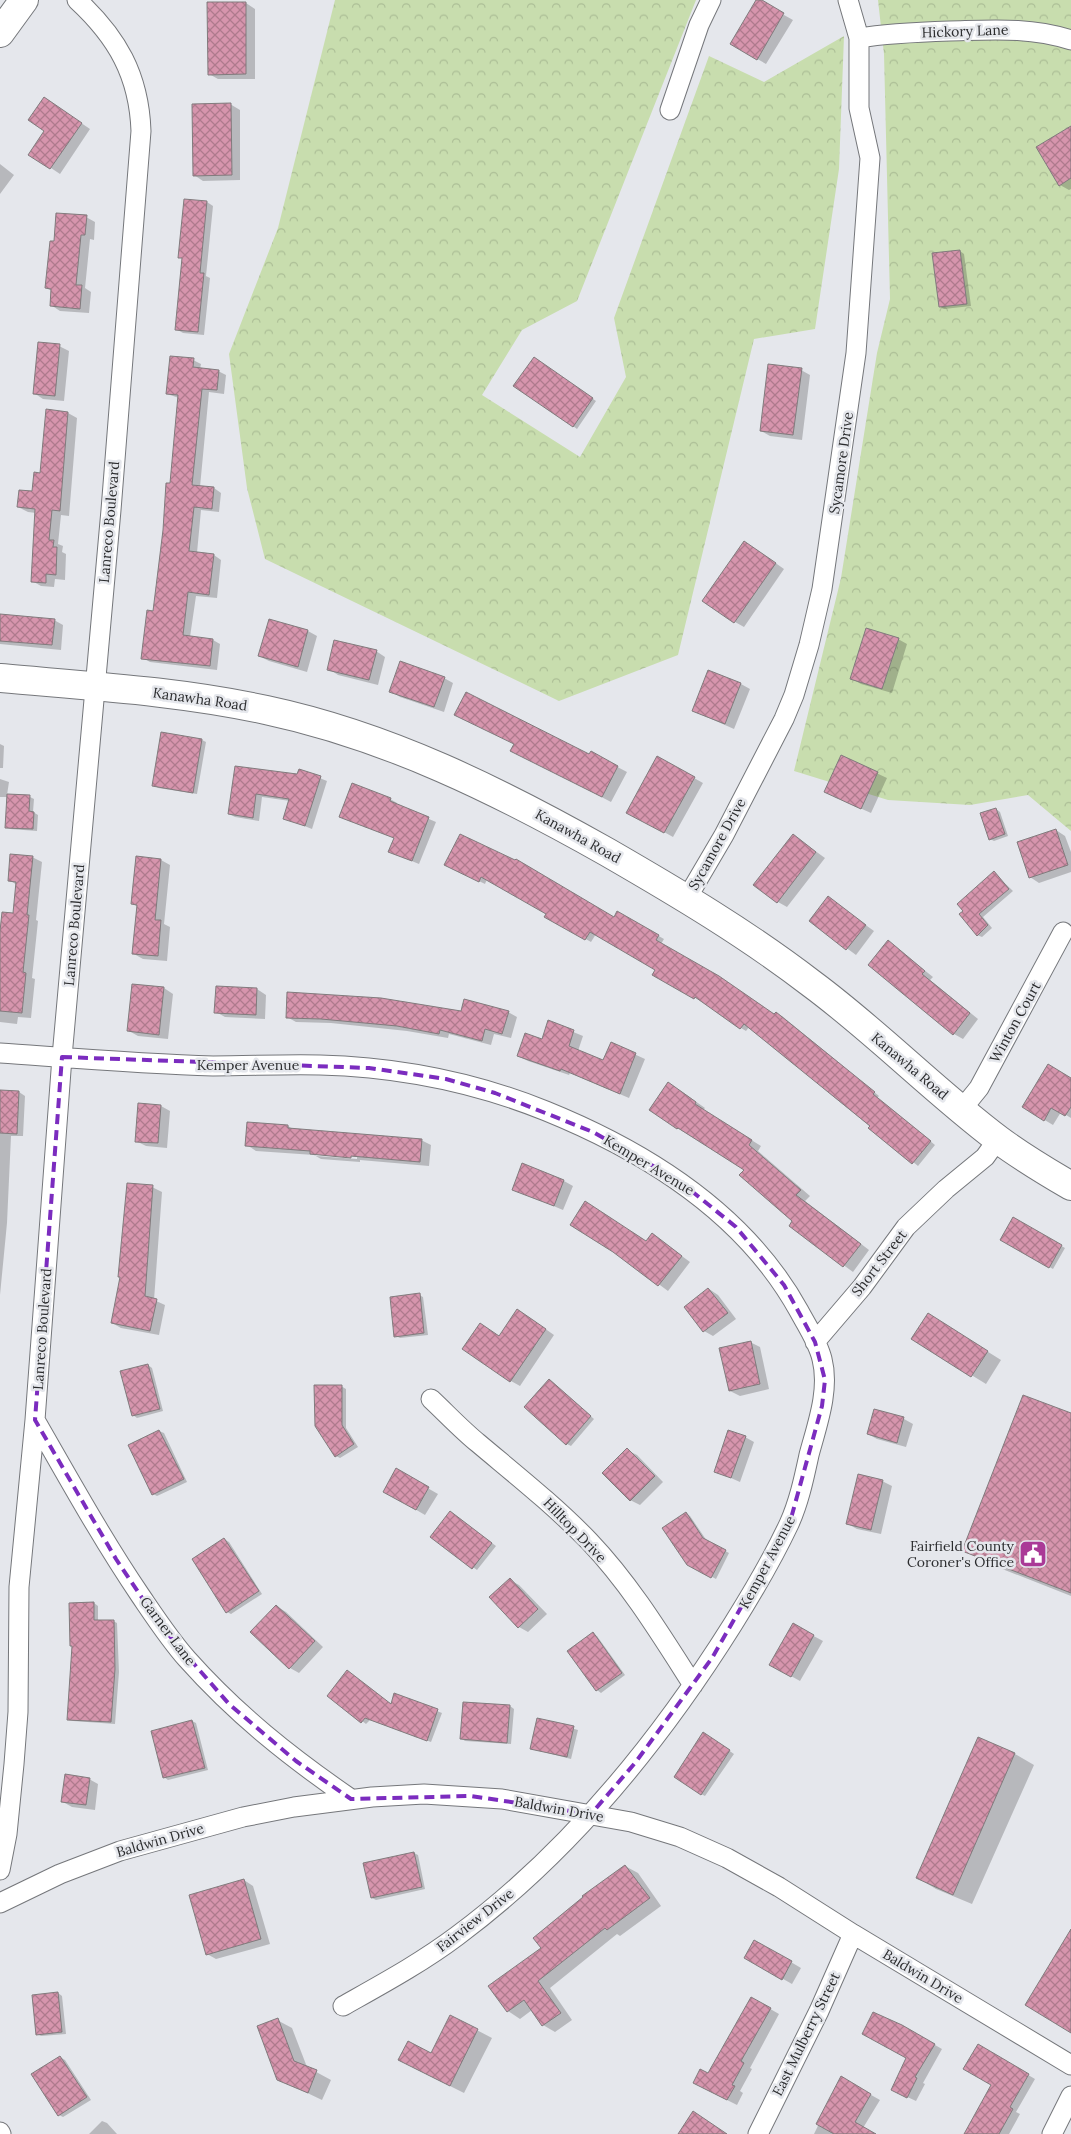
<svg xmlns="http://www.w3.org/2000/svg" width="1071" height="2134" font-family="Lora,serif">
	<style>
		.forest { fill: url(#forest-crowns) }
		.shadow { fill: #0003; fill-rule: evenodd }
		.building { fill: url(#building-cross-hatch); stroke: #817b7d }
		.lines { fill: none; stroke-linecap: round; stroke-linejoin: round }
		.street-casing { stroke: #75777b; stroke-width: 21 }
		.secondary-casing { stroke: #75777b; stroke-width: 30 }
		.street { stroke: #fff; stroke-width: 19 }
		.secondary { stroke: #fff; stroke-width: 28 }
		.marked { fill: none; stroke: #7b2cbf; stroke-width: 4; stroke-dasharray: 10 6; stroke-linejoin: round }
		.labels { text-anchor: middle; stroke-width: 5; stroke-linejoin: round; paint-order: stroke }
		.street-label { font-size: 14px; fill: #2b2c2e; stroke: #e5e7ec }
		.poi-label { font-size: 14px; fill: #2b2c2e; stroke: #e5e7ec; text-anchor: end }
	</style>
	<defs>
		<pattern id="forest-crowns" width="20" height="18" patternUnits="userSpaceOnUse" patternTransform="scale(1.25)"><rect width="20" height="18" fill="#c8ddae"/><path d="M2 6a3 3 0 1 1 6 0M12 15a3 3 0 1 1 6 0" fill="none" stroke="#acbe96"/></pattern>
		<pattern id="building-cross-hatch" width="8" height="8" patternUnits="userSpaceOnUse" patternTransform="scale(1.25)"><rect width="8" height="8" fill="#d695ad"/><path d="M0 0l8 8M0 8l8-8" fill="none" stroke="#ae7a8d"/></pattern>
	</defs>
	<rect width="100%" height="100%" fill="#e5e7ec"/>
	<path class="forest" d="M335,0H696L577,301L522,330L482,395L580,457L626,377L614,318L709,56L764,82L844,36L839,169L815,329L754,339L678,655L559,701L265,559L247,488L229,354L278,228Z
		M878,0H1071V831L1028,795L970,805L888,800L794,771L841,578L877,353L890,299L884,54Z"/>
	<path class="shadow" d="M757,0L793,20L766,64L731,44Z
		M246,3L255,9V79H218L209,74Z
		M53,104L90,129L60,174L30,154L46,130Z
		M230,104L240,110V180L203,181L194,175Z
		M1071,127V189L1069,190L1060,185Z
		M0,164L14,175L0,194Z
		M207,202L213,206L206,276L210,278L204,335L183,333L176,329L184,259L180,257Z
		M86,217L95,222L94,240L90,239L85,288L91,292L89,313L60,311L51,305L52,291L46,288L55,242Z
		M960,251L964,254L971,306L944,309L940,307Z
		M59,346L69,351L64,401L43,399L34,393Z
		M193,360L201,364L200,369L218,371L226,375L224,394L209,392L200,487L214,488L221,493L219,512L201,510L197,553L214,555L221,560L217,598L196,596L190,637L213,640L220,644L217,670L150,662L143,658L154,612L171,484L179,398L167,394Z
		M538,361L596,401L577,429L573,426Z
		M801,370L810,375L802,440L770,436L761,431Z
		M68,413L77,418L69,516L61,515L58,544L63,546L62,552L66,554L65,580L55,579L54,587L41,586L32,581L36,513L28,512L18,507L33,493Z
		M754,548L784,569L744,627L735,622Z
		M0,615L54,620L63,625L61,650L0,644Z
		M270,620L308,631L317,636L307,672L269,661L259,656Z
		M898,639L907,644L892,693L861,684L852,679Z
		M376,651L385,657L378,685L338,675L329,669Z
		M444,678L453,683L444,712L400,697L391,691Z
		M741,684L750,689L734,729L693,711Z
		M202,740L206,742L197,794L158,788L154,785Z
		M0,744L4,746L3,768H0Z
		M515,744L590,755L591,753L627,772L611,802L521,755Z
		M842,757L887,778L871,813L835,797Z
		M658,758L703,783L673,837L628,812Z
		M236,767L298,776L300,770L327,781L312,829L284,818L290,801L262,797L259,821L235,817L229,814Z
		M0,779L9,782L7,795L30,797L34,799L33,812L38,815L37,831L10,829L6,827L8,797H0Z
		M390,799L397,803L396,805L436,822L419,864L397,855L395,838L347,820Z
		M996,809L1000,812L1008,836L994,841L990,839Z
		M1056,830L1065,836L1071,852V872L1039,883L1030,877Z
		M793,835L825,858L787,907L778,902Z
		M32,857L42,862L36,920L38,921L32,978L35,979L31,1018L18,1017L17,1024L0,1022V943L14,915L17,885L9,880Z
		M137,857L161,860L170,865L164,924L170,927L167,961L143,959L134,954L138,907L133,904Z
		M446,865L615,919L618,913L664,939L661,944L775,1015L776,1013L782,1016L879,1096L877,1098L935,1145L918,1166L749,1027L746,1031L741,1028L700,1000L654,974L657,969L596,934L591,942L546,916L547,914L487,879L485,884Z
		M994,873L1013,891L983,917L992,928L982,937L977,935L965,911Z
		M828,898L874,931L856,955L810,921Z
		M889,942L933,977L930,980L978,1019L963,1039L954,1034Z
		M217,987L257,989L266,995L265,1019L225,1017L216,1012Z
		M164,988L173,994L168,1039L138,1036L129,1031Z
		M462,1012H508L517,1017L511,1038L494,1034L491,1045L449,1034L448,1038L407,1031L331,1023L296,1022L287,1017Z
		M549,1022L583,1036L578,1051L604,1062L612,1044L645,1059L629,1098L570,1073L569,1075L528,1061L518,1056L542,1040Z
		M1071,1079V1118L1061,1112L1053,1125L1023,1107Z
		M678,1089L705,1108L703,1110L761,1146L758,1151L810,1196L805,1201L869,1250L853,1272L790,1226L794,1221L746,1169L677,1128Z
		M0,1091L19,1092L25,1096L23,1136H11L7,1223L0,1295Z
		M161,1106L170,1111L167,1148L146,1146L136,1141Z
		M288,1126L294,1130L421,1140L431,1145L429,1166L360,1160V1162L321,1159L314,1155L256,1151L247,1145ZM313,1153L357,1157V1159L316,1156Z
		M564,1181L573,1186L563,1210L513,1189Z
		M152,1187L162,1192L154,1300L165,1305L159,1335L121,1328L112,1323Z
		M1014,1219L1065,1248L1053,1269L1002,1240Z
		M652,1234L690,1262L668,1291L614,1251L646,1242Z
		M709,1289L718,1295L736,1319L713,1336L704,1331Z
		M419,1295L423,1297L428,1335L400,1338L396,1336Z
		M527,1316L554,1335L520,1386L511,1381L500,1337Z
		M942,1323L1001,1360L986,1384L913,1339Z
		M750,1342L760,1347L769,1389L740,1396L730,1391Z
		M148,1365L152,1368L163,1411L137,1418L133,1415Z
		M553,1383L594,1419L571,1446L567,1444Z
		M341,1386L346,1389V1428L358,1447L340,1458L336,1456Z
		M1071,1415V1596L982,1561L964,1550Z
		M904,1419L913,1424L906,1447L877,1439L868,1434Z
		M159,1431L164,1433L187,1482L157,1496L153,1494Z
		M745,1437L754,1442L740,1482L715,1471Z
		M627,1450L637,1455L663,1482L640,1505L630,1500Z
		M396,1470L438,1494L425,1515L384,1491Z
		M882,1481L892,1486L881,1534L857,1529L848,1524Z
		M686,1513L690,1516L707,1541L729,1553L716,1579L688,1564Z
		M454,1515L496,1546L477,1570L432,1537Z
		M224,1539L229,1542L262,1594L231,1614L227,1612Z
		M510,1580L519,1585L547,1614L528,1632L519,1627Z
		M94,1603L98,1606V1621H113L117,1623L119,1672L115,1724L73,1721L69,1719Z
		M276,1606L286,1612L323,1647L299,1673L290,1668Z
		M793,1625L823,1641L800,1681L771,1665Z
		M593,1634L597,1636L625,1675L601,1693L597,1690Z
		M329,1695L391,1705L395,1695L442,1713L431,1742L370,1720L366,1724Z
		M510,1706L514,1709L511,1744L465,1741L461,1738Z
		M538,1719L578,1730L571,1759L532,1749Z
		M192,1721L196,1723L208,1770L168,1780L164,1777Z
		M708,1736L734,1754L705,1796L701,1794Z
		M979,1738L1015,1754L1034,1765L972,1904L936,1889L918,1878Z
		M89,1779L98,1784L95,1810L72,1807L63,1802Z
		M414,1853L418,1855L425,1889L376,1900L372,1898Z
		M625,1866L638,1873L661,1906L620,1936L617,1934L550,1988L572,2020L555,2032L543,2025L532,2010L520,2019L508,2011L490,1986L542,1948Z
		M244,1880L253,1886L270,1944L216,1959L207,1954Z
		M755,1941L801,1968L792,1984L746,1958Z
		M58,1993L62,1996L66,2034L41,2036L37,2034Z
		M751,1998L779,2014L750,2068L752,2069L740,2091L743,2093L737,2105L703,2088Z
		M450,2016L492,2038L464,2093L414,2068L431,2054Z
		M277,2020L292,2028L307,2067L331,2080L322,2100L278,2079Z
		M902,2026L942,2049L923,2083L925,2084L916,2101L901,2094L908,2058Z
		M978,2045L1035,2079L1016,2112L1020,2114L1009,2134H965L992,2085Z
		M60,2057L65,2060L91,2100L63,2117L59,2115Z
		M841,2078L880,2100L863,2128L868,2134H814Z
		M102,2121L107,2123L117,2134H89Z"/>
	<path class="building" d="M756,0H762L784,13L757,60L730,44Z
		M207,2H246V74L208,75Z
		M44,97L82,123L50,169L28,155L44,131L28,120Z
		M231,103L232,175L193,176L192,104Z
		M1071,126V178L1059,186L1036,147Z
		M184,199L207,201L200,273H204L198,332L175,330L182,258H178Z
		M56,213L87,215L85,235H81L76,285H82L80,309L50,306L51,289L45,288L50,241H54Z
		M960,250L967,304L939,307L932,253Z
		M38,342L60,344L55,396L33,394Z
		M170,356L194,358L193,367L219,370L217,390L202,389L192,485L214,487L212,509L194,507L189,551L214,554L209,595L188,592L183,635L213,639L210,666L141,659L147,610L153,611L163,530L166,483H170L178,395L166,394Z
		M534,357L593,398L573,427L513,386Z
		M768,364L802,368L793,435L760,431Z
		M46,409L68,412L60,511L52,510L49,540H54L53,547H57L56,575L46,574V583L31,582L35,509L17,507L19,490L32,491L34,472L40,473Z
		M744,541L776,563L734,623L702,601Z
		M0,614L55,619L52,645L0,641Z
		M269,619L308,630L298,667L258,656Z
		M866,628L899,638L882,689L850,679Z
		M334,640L377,650L369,680L327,670Z
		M400,661L445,677L434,707L389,692Z
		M708,670L741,683L725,724L692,711Z
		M466,692L589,754L591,751L618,766L602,797L510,751L514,744L454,715Z
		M161,732L202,739L193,793L152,786Z
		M841,755L878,772L861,809L824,792Z
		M657,756L695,777L664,833L626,813Z
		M235,766L297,774L299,769L321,776L305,826L283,819L289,799L256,794L253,818L228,814Z
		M352,783L391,798L390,801L429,817L412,861L388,852L394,838L339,817Z
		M7,794L30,795L29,811L34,812L33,829L5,828Z
		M996,808L1005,834L989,840L980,813Z
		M1056,829L1068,865L1029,878L1017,842Z
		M460,834L515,860L516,859L614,917L617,911L659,935L656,940L719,976L774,1014L776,1012L875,1092L873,1094L931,1141L912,1164L868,1128L870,1126L744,1024L740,1029L695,997L694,999L652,975L655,970L590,932L585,940L544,917L546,914L481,877L479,882L444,865Z
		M793,834L816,852L777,903L753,885Z
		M10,854L33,856L27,915H29L23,972L26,973L22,1013L0,1011V931L2,912L13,913L16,882L8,881Z
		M136,856L161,859L155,920H161L158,956L132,954L137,905L131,904Z
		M994,871L1009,889L979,914L988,925L977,936L959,914L963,911L957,904Z
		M828,896L866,925L846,950L809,921Z
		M888,940L925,971L922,974L970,1013L953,1035L868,965Z
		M132,984L164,987L159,1035L127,1031Z
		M216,986L257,988L256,1015L214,1013Z
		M287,992L381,998L461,1011L464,999L509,1011L502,1034L485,1029L482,1041L440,1030L439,1034L397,1026L321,1019L286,1018Z
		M548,1020L574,1030L569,1046L603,1060L611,1042L636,1053L620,1094L561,1069L560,1071L517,1056L525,1033L542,1039Z
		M1048,1064L1071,1078V1107L1065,1116L1051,1108L1044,1121L1022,1107Z
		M668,1082L696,1102L695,1104L752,1140L749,1145L801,1190L796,1195L861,1244L843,1267L789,1226L792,1221L739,1175L744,1170L678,1128L677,1129L649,1110Z
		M0,1090L19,1091L17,1134L0,1133Z
		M138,1103L161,1105L158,1143L135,1142Z
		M247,1122L288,1125V1128L422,1139L420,1162L351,1156V1158L310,1154V1151L245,1146Z
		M522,1163L564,1180L554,1206L512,1190Z
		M127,1183L153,1185L145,1296L157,1299L150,1331L111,1323L120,1277H118Z
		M585,1201L646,1241L652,1233L682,1256L658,1286L613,1252L570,1225Z
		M1013,1217L1062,1245L1049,1268L1000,1240Z
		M708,1288L728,1313L703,1332L684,1307Z
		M420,1293L424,1333L394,1337L390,1297Z
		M517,1309L546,1329L510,1382L462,1349L480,1323L499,1336Z
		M928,1313L988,1351L971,1377L911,1339Z
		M751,1341L760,1384L729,1391L719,1348Z
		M148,1364L160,1409L132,1416L120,1371Z
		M549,1379L591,1416L566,1445L524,1407Z
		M314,1385H342V1425L354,1444L335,1457L315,1426Z
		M1023,1395L1071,1413V1593L962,1551Z
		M874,1409L904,1417L897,1443L867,1434Z
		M159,1430L184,1479L152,1495L128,1445Z
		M728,1430L746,1436L731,1478L714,1472Z
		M627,1448L655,1476L630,1501L602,1473Z
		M396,1468L429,1487L416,1510L383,1492Z
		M858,1474L883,1480L871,1530L846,1524Z
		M450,1511L492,1543L472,1569L430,1537Z
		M686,1512L703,1538L726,1550L711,1578L687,1565L662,1528Z
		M224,1538L259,1591L226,1613L192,1559Z
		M510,1578L538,1609L518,1628L489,1597Z
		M94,1602V1620H114L115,1669L111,1722L67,1720L72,1646H70L69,1603Z
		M276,1605L315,1641L289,1669L250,1632Z
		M793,1623L814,1635L791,1677L769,1665Z
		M593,1632L622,1673L596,1691L567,1651Z
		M347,1670L391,1704L394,1693L438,1709L427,1741L365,1718L361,1723L327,1696Z
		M463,1702L510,1705L507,1743L460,1739Z
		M537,1718L574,1726L567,1757L530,1749Z
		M192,1720L205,1768L163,1778L151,1731Z
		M703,1732L730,1750L701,1795L674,1777Z
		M978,1737L1015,1753L953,1895L916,1878Z
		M65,1774L90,1778L86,1805L61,1802Z
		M414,1852L422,1887L371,1898L363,1863Z
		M625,1865L650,1898L607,1930L605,1928L538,1981L561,2013L542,2026L524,2000L507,2012L488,1986L541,1948L533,1938L583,1897L582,1896Z
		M244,1879L261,1939L206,1955L189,1895Z
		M1071,1929V2033L1025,2005Z
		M754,1940L792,1961L782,1980L744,1958Z
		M58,1992L62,2032L36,2035L32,1995Z
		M751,1997L771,2008L741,2061L744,2063L732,2085L735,2086L727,2100L693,2083L700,2069L708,2073Z
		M873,2012L902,2025L935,2044L915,2077L917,2078L907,2098L891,2090L906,2058L862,2034Z
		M450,2015L478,2029L450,2086L398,2060L408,2041L431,2053Z
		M278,2018L294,2061L317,2070L308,2093L277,2080L257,2026Z
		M978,2044L1029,2074L1010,2107L1013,2109L999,2134H964L991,2085L963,2069Z
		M60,2056L87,2097L58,2116L31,2074Z
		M841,2076L871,2094L855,2122L876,2134H834L816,2124Z
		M693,2111L727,2134H678Z"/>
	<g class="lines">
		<defs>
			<path id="street" d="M859,38C889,33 919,32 950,31C993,30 1029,27 1071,40
				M670,110L699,25L711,0
				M687,898L724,835L784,719L794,695L809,645L822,589L856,353L870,158L859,108V38L848,0
				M0,1053C71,1058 142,1064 213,1066C249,1066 285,1064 320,1065C398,1067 474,1082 546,1111C647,1152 745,1213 799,1311C807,1326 818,1342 822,1359C830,1390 817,1425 809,1455C804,1478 799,1502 789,1524C773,1558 753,1592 733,1624C659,1742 569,1853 457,1936C421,1963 382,1984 343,2006
				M962,1109L979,1088L1063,932
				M815,1342L862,1287L906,1227L946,1189L985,1157L998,1139
				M431,1399C447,1414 462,1430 478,1443C516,1475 554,1505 589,1541C630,1584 661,1635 693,1685
				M35,1420C69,1479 102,1539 140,1595C155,1617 170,1640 187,1659C237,1715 290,1757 351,1799
				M0,1870L7,1834L14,1764L18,1712L19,1587L35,1420L62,1057L111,510L141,131C139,75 117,37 77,0
				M0,1903L60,1874L120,1851L243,1817L294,1807L372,1797L424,1794L502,1799L631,1822L680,1837L727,1858L779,1887L853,1934L1071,2065
				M0,2132L1,2134
				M758,2134L819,2011L853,1934
				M1052,2134L1071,2096"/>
			<path id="secondary" d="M0,33L24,0
				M0,678C89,686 179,691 266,710C388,736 499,791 607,852C678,893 747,934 812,984C877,1032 935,1092 999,1140C1022,1157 1047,1172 1071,1186"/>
		</defs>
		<use href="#street" class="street-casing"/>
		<use href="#secondary" class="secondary-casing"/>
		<use href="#street" class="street"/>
		<use href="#secondary" class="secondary"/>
	</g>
	<path class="marked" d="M62,1057L369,1068L446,1079L495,1093L593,1132L678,1180L736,1227L784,1285L815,1342L825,1380L822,1406L790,1522L712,1658L635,1763L591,1814L471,1796L351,1799L296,1761L229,1704L161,1626L116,1559L35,1420Z"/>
	<defs>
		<symbol id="civic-square" viewBox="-11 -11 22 22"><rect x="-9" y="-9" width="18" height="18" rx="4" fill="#aa3a97" stroke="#e5e7ec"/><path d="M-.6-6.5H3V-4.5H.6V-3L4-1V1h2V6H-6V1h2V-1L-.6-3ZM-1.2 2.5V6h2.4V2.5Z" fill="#fff"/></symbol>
	</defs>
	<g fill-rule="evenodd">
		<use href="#civic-square" x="1017" y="1538" width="32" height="32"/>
	</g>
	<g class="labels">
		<g class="street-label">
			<text transform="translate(965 31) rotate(-2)" y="5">Hickory Lane</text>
			<text transform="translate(841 463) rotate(-82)" y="5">Sycamore Drive</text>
			<text transform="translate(109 522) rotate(-85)" y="5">Lanreco Boulevard</text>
			<text transform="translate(200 699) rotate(8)" y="5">Kanawha Road</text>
			<text transform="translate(578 836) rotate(29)" y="5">Kanawha Road</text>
			<text transform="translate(717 844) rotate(-61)" y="5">Sycamore Drive</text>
			<text transform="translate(74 925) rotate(-85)" y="5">Lanreco Boulevard</text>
			<text transform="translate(1015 1022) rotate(-61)" y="5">Winton Court</text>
			<text x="248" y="1070">Kemper Avenue</text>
			<text transform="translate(910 1066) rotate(40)" y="5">Kanawha Road</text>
			<text transform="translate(649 1165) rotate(31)" y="5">Kemper Avenue</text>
			<text transform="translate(879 1263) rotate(-52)" y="5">Short Street</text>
			<text transform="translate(42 1329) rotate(-86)" y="5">Lanreco Boulevard</text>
			<text transform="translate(575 1530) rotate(46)" y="5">Hilltop Drive</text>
			<text transform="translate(767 1562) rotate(-62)" y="5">Kemper Avenue</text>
			<text transform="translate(168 1631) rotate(53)" y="5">Garner Lane</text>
			<text transform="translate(559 1809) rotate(10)" y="5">Baldwin Drive</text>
			<text transform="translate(160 1840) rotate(-16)" y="5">Baldwin Drive</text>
			<text transform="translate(475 1920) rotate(-38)" y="5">Fairview Drive</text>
			<text transform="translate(923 1976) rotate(31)" y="5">Baldwin Drive</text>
			<text transform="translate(806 2034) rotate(-64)" y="5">East Mulberry Street</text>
		</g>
		<g class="poi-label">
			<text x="1014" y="1551">Fairfield County<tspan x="1014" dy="16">Coroner's Office</tspan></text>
		</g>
	</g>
</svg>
